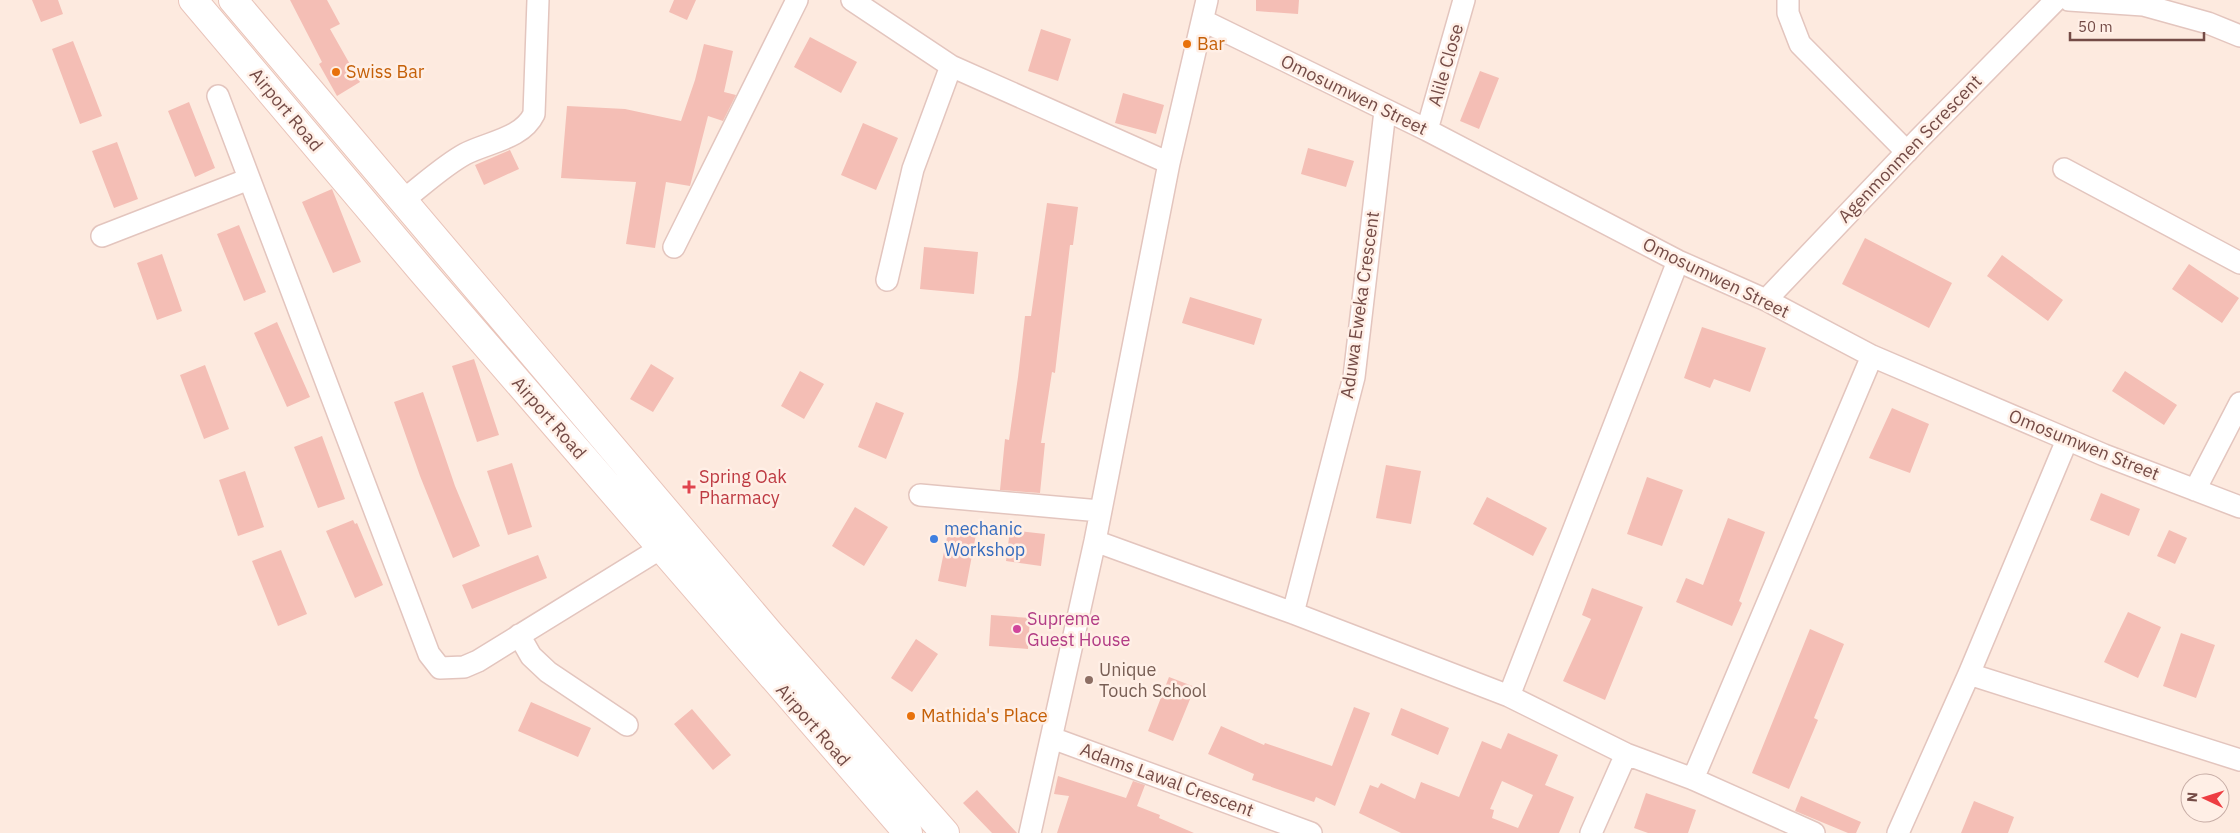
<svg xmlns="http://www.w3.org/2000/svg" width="2240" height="833" font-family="'IBM Plex Sans',sans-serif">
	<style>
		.building { fill: #f4beb5; fill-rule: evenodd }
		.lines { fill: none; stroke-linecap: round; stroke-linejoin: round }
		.minor-casing { stroke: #e3c5be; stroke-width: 24 }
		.secondary-casing { stroke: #e9c4ba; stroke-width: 30 }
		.minor { stroke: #fff; stroke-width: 21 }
		.secondary { stroke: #fff; stroke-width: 28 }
		.food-dot { fill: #e8710a; stroke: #ffefe6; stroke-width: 2 }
		.health-dot { fill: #e0444e; stroke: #ffefe6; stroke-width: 2 }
		.shop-dot { fill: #3f7fe0; stroke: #ffefe6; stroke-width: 2 }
		.hotel-dot { fill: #d1479c; stroke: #ffefe6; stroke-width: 2 }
		.education-dot { fill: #8d6e63; stroke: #ffefe6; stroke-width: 2 }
		.labels { text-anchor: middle; stroke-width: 5; stroke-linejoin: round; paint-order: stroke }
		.food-label { font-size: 18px; fill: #c56008; stroke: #ffefe6; text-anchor: start }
		.street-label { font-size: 18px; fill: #744b46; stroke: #ffefe6 }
		.health-label { font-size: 18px; fill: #be3a42; stroke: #ffefe6; text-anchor: start }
		.shop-label { font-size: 18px; fill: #366cbe; stroke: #ffefe6; text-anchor: start }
		.hotel-label { font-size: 18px; fill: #b23c85; stroke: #ffefe6; text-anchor: start }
		.education-label { font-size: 18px; fill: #785e54; stroke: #ffefe6; text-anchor: start }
	</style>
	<rect width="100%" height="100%" fill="#fdeadf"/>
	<path class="building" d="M32,0H58L63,14L41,22Z
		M290,0H327L340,24L330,29L360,82L337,96L319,64L322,62Z
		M674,0H696L687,20L669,12Z
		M1256,0H1299L1298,14L1256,11Z
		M1041,29L1071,39L1058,81L1028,71Z
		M810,37L857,62L841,93L794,67Z
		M73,41L102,116L80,124L52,49Z
		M704,44L733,51L724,92L736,95L723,121L708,116L690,186L666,182L655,248L626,244L636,182L561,178L567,106L625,109L681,121L695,80Z
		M1480,71L1499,78L1479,129L1460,121Z
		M1123,93L1164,105L1156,134L1115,123Z
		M189,102L215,168L195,177L168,111Z
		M863,123L898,138L876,190L841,175Z
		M117,142L138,199L114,208L92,151Z
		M1308,148L1354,161L1346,187L1301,174Z
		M510,150L519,169L484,185L475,165Z
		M332,189L361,262L333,273L302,202Z
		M1047,203L1078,207L1073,245H1070L1055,373L1052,372L1041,443H1045L1040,493L1000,490L1005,439L1009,440L1018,377L1025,316H1031Z
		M239,225L266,292L244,301L217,234Z
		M1865,238L1952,283L1929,328L1842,284Z
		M924,247L978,252L974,294L920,289Z
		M162,254L182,311L157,320L137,263Z
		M2002,255L2063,300L2048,321L1987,276Z
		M2189,264L2239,298L2222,323L2172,289Z
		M1190,297L1262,319L1254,345L1182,323Z
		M277,322L310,397L287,407L254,333Z
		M1702,327L1766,348L1750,392L1714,379L1710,388L1684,378Z
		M474,359L499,435L477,442L452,366Z
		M651,364L674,378L653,412L630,399Z
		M205,365L229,429L204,439L180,375Z
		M800,371L824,384L804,419L781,406Z
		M2125,371L2177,405L2164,425L2112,391Z
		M423,392L455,486L480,546L453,558L420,476L394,402Z
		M876,402L904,413L886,459L858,447Z
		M1892,408L1929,424L1910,473L1869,458Z
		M322,436L345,499L318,508L294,447Z
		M512,463L532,527L508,535L487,471Z
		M1386,465L1421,471L1411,524L1376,518Z
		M245,471L264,527L238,536L219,480Z
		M1647,477L1683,490L1662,546L1627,534Z
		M2101,493L2140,509L2129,536L2090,520Z
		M1487,497L1547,528L1533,556L1473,524Z
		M855,507L888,527L864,566L832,546Z
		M1728,518L1765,532L1739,601L1742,603L1732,626L1676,602L1686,578L1703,585Z
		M353,520L355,524L357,523L383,585L355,598L326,531Z
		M950,523L977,529L966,587L938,581Z
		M1010,530L1045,534L1041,566L1006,561Z
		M2169,530L2187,538L2175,564L2157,556Z
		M281,550L307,614L278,626L252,561Z
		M538,555L547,578L472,609L462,585Z
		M1592,588L1643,607L1605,700L1563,681L1591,619L1582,615Z
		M2128,612L2161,627L2138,678L2104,662Z
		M991,615L1030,618L1028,649L989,646Z
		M1810,629L1844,644L1814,718L1818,720L1789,789L1752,773Z
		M2181,633L2215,645L2196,698L2163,686Z
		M916,639L938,654L912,692L891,678Z
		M1169,677L1195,687L1173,741L1148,731Z
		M531,702L591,728L578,757L518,731Z
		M1354,707L1370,713L1335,806L1316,797L1314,802L1252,780L1254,774L1208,754L1221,726L1264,745L1265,743L1332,766Z
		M1401,708L1449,728L1438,755L1391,735Z
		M692,709L731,755L713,770L674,724Z
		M1508,733L1558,755L1545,785L1574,797L1559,833H1401L1359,813L1370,785L1378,788L1381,783L1415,799L1421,782L1459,797L1482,741L1501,749ZM1502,781L1533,795L1518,828L1492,818L1494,810L1490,809Z
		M1058,776L1126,798L1133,781L1145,785L1137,806L1160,815L1159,818L1194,833H1057L1069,796L1054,794Z
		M977,790L1017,833H992L963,803Z
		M1646,793L1696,810L1688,833H1648L1634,828Z
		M1801,796L1861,822L1856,833H1848L1795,811Z
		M1974,801L2014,817L2008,833H1961Z"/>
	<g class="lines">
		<defs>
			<path id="minor" d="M852,0L951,66L1169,163
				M1788,0V13L1800,44L1907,152
				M2069,0L2143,5L2208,23L2240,36
				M1204,21L1427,130L1678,261L1766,300L1872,356L2104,455L2240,507
				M218,96L429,654L440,668L464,667L478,661L661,548
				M1427,130L1464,0
				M2064,169L2240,263
				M402,201C422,186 443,166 465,154C488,142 522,139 534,114L538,0
				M102,236L249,179
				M674,247L797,0
				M887,280L913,169L951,66
				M1766,300L1918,140L2056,0
				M2195,490L2240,403
				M920,495L1100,511
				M1095,541L1293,613L1509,696L1626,754L1693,779L1814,833
				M1293,613L1354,377L1385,111
				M519,635L531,656L548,672L627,725
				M1969,674L2240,760
				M1509,696L1678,261
				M1052,738L1311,833
				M1693,779L1872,356
				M1030,833L1095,541L1169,163L1207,0
				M1591,833L1626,754
				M1898,833L1969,674L2067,440"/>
			<path id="secondary" d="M193,0L422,271L908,833
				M233,0L770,634L945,833"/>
		</defs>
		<use href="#minor" class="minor-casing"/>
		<use href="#secondary" class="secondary-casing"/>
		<use href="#minor" class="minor"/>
		<use href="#secondary" class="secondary"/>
	</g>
	<g class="food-dot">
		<circle cx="1187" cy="44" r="5"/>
		<circle cx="336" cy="72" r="5"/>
		<circle cx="911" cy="716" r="5"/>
	</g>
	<path class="health-dot" d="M686.5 479.5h5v5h5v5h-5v5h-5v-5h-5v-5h5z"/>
	<circle class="shop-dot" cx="934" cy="539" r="5"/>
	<circle class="hotel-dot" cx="1017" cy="629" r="5"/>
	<circle class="education-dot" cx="1089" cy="680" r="5"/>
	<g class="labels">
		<g class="food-label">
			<text x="1197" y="50">Bar</text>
			<text x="346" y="78">Swiss Bar</text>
			<text x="921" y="722">Mathida's Place</text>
		</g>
		<g class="street-label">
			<text transform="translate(1446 65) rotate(-74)" y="6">Alile Close</text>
			<text transform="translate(1354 95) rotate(26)" y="6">Omosumwen Street</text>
			<text transform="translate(286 110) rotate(50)" y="6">Airport Road</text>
			<text transform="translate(1910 149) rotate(-46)" y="6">Agenmonmen Screscent</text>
			<text transform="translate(1716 278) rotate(26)" y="6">Omosumwen Street</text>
			<text transform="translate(1360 305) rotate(-82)" y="6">Aduwa Eweka Crescent</text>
			<text transform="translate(549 418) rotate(49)" y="6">Airport Road</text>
			<text transform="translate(2084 445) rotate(22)" y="6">Omosumwen Street</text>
			<text transform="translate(813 725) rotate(49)" y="6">Airport Road</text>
			<text transform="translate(1167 780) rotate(20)" y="6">Adams Lawal Crescent</text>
		</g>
		<g class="health-label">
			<text x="699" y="483">Spring Oak<tspan x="699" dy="21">Pharmacy</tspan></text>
		</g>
		<g class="shop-label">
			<text x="944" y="535">mechanic<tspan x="944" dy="21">Workshop</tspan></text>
		</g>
		<g class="hotel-label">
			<text x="1027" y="625">Supreme<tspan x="1027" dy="21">Guest House</tspan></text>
		</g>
		<g class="education-label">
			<text x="1099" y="676">Unique<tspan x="1099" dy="21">Touch School</tspan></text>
		</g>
	</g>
	<g transform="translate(2205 798) rotate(274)"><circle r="24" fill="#ffefe6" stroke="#c7ada6"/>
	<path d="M0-4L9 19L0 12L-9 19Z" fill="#ee3d42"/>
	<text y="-8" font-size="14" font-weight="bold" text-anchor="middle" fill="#744b46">N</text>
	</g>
	<path d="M2070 32v8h134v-8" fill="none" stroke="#744b46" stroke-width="2.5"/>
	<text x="2078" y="32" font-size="15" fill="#744b46" stroke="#ffefe6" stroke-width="4" paint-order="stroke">50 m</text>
</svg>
